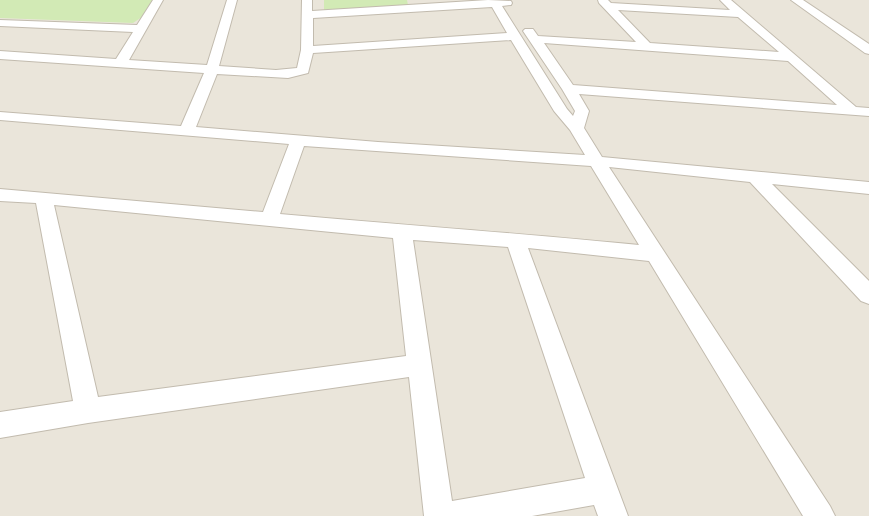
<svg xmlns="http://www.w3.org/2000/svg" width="869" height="516" font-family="Ubuntu,sans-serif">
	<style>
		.residential { fill: #eae5da }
		.green { fill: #d2eab5 }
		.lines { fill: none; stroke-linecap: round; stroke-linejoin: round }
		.street-casing { stroke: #c2bbae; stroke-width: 2 }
		.street { fill: #fff; fill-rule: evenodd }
	</style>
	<rect width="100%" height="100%" fill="#f6f3ec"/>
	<path class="residential" d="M0,0H869V516H0Z"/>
	<path class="green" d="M0,0H154L145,15L133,23L0,18Z
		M324,0H407L408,5L324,11Z"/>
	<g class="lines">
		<defs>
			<path id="street" d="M153,0H163L129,60L207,65L227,0H237L219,66L276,70L297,68L301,50L302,0H312V11L488,0L511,1L512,3L511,5L502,6L567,109L573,116L575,111L562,89L523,31L525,29H533L538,36L636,42L599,3L598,0H608L611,3L730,10L720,0H731L856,107L869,108V116L579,94L589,111L584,128L602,157L869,182V194L772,184L869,281V304L861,301L750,182L609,167L830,506L835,516H803L649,261L528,248L628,516H598L594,505L532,516H424L409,377L88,423L0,438V412L73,401L36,203L0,201V189L263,212L289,144L0,120V112L181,126L204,73L0,59V51L116,59L133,32L0,26V20L137,25ZM492,7L507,33L313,46V18ZM618,10L738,17L779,52L650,43ZM511,40L554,111L570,130L585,155L378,142L196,127L217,74L288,78L308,73L313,53ZM544,43L788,61L837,105L573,85ZM304,146L591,166L639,245C520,233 400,225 280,214ZM54,205L393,238L406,356L98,397ZM413,240L508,247L585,478L452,501Z
				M791,0H803L869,44V54L865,53Z"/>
		</defs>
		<use href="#street" class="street-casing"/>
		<use href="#street" class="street"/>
	</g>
</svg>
